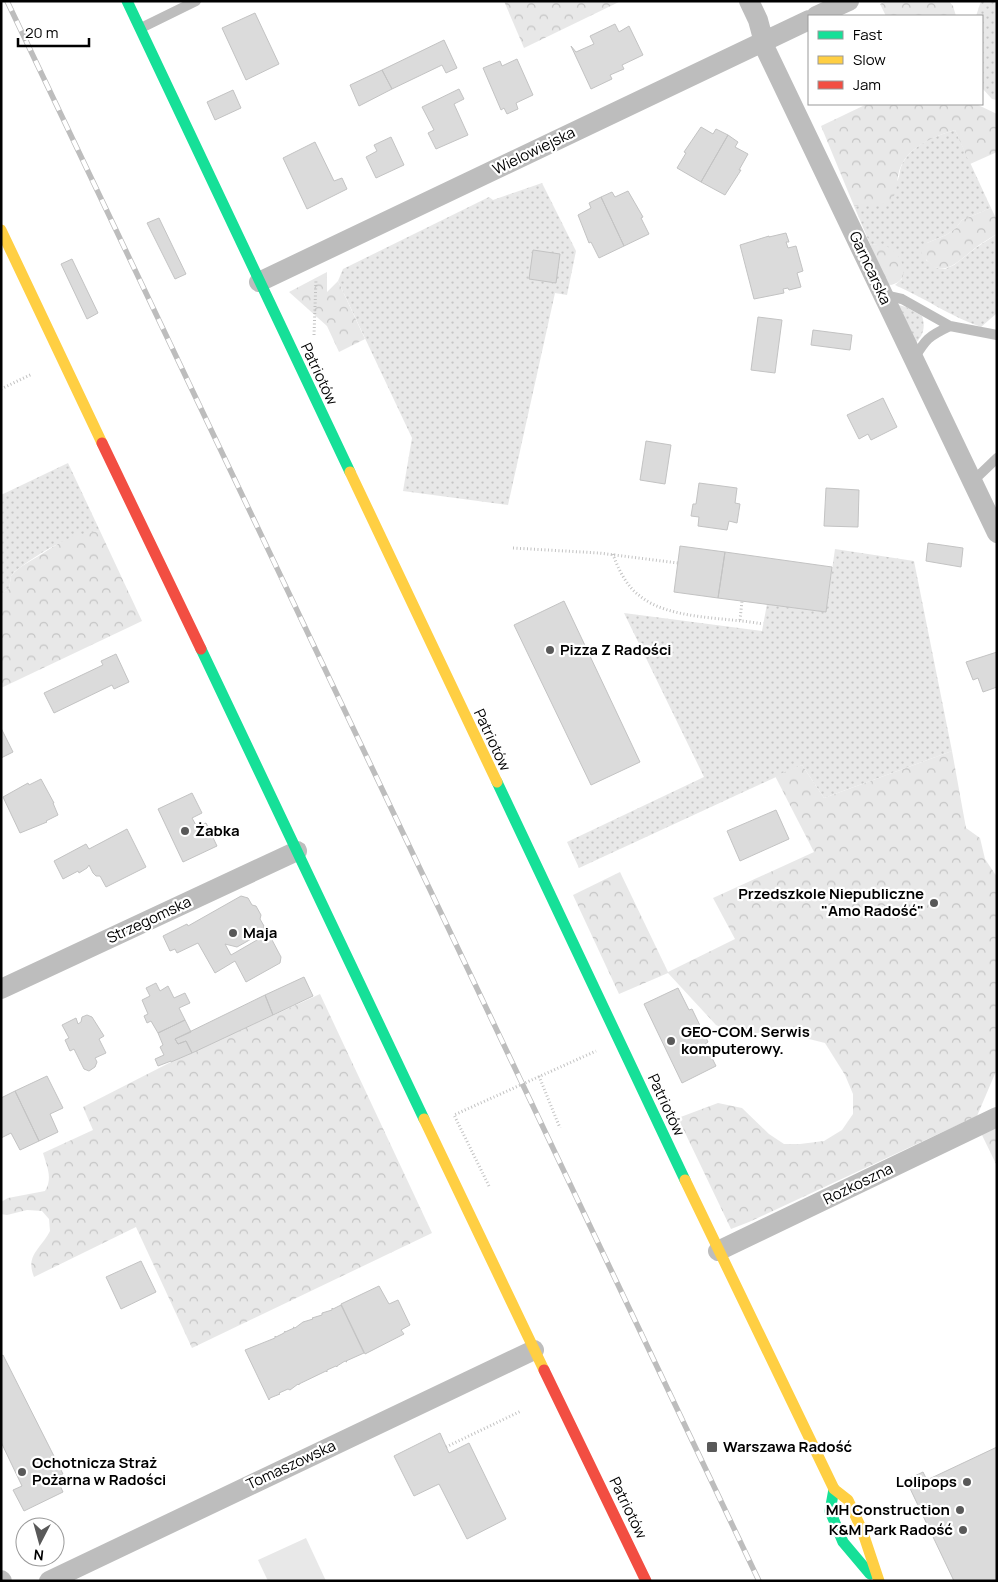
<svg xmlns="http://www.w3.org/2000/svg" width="998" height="1582" font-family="Manrope,sans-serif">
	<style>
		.grass { fill: url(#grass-dots) }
		.forest { fill: url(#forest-crowns) }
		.garden { fill: #e8e8e8 }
		.building { fill: #dbdbdb; stroke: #c3c3c3 }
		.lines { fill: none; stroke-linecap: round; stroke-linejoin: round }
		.path { stroke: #c2c2c2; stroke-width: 3; stroke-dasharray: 1 2.5; stroke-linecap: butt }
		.lane { stroke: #bdbdbd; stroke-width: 10 }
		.street { stroke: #bdbdbd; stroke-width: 20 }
		.fast { stroke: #16e098; stroke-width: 11 }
		.slow { stroke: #ffcf43; stroke-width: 11 }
		.jam { stroke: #f24e42; stroke-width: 11 }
		.rail-casing { stroke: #bdbdbd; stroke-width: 5.5 }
		.rail { stroke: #fff; stroke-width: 4; stroke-dasharray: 11; stroke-linecap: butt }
		.poi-dot { fill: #595959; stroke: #fff; stroke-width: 2 }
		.labels { text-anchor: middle; stroke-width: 4.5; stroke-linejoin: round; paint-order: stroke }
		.street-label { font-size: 15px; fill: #000; stroke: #fff }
		.poi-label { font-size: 15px; font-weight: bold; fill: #000; stroke: #fff; text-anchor: start }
	</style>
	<defs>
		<pattern id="grass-dots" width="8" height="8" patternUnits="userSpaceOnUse" patternTransform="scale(1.25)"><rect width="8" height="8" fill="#e8e8e8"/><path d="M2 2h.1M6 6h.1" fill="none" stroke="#c5c5c5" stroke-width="1.8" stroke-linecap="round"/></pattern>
		<pattern id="forest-crowns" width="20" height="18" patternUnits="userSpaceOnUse" patternTransform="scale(1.25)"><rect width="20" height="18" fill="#e8e8e8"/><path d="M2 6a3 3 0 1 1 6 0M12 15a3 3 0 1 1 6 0" fill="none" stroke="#c5c5c5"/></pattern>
	</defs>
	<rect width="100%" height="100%" fill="#fff"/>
	<path class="grass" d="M981,1H997V100L992,99L982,88V16H976Z
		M955,130L991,208L962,220L955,229L946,235L927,243L926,260L937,268L945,269L954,265L977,247L997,234V313L981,327C951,317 925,298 895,285L902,279L885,246L870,244L854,206H866C876,198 888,191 897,181C900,178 899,172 901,167C910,145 935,136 955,130Z
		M542,183L576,251L567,295L555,293L508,505L403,491L412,438L338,281L343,269L489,197L493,200Z
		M895,304L906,307L922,316C926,328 923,336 914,345Z
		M68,463L100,531C67,535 39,553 14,572L11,576L9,589L1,593V495Z
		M835,549L914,561L952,751L824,798L802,765L579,868L567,842L704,777L624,613L762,631L767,604L826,612Z"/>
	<path class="forest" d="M504,1H621L524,48Z
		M886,1H949L953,6L956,16H886L880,4Z
		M867,104H976L997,114V152L970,164L955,130C935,136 910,146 901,166C895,180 900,189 890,203L866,206H854L821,126Z
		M991,208L997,220V234C989,239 981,243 974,249C954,265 939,282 921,252L927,243L946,235L955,229L962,220Z
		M870,244C875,245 882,244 886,246C904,254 914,284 887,285Z
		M327,272V292L338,281L365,339L339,352L327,326L289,292Z
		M100,531L142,621L1,688V593L9,589L11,576C19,566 31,561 42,554C63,540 74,534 100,531Z
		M952,751L966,828L980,838L985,859L997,877V1069L977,1116L749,1222L731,1229L678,1118L718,1103L742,1108L769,1134L784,1144H800L824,1141L842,1130L853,1114V1094L845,1075L825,1043L777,1031L739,1035L716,1025L668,973L619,994L573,895L620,872L668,972L735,939L713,898L814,852L775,776L802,765L824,798Z
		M320,994L432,1233L192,1348L136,1227L34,1277C25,1255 41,1249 50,1231L49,1219L42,1211L27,1210L7,1215L1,1214V1202L8,1198L45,1191C53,1178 47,1167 43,1153L93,1130L83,1107L171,1062Z
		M997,1124V1166L981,1133Z"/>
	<path class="garden" d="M306,1538L326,1581H268L258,1560Z"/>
	<path class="building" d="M255,13L279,64L246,80L222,28Z
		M615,24L619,32L629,26L643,55L622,65L624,69L610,75L612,79L591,89L571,46L576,52L594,44L590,36Z
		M444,40L457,68L446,73L442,65L392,89L382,70Z
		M517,59L533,95L516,103L518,109L507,114L504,108L501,110L483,68L500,61L502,66Z
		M382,70L392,89L359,106L350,85Z
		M459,89L464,99L454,104L468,135L436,149L428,133L434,130L422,107Z
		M233,90L241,108L215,120L207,102Z
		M701,127L713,134L716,129L728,135L701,182L677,168L686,153L684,152Z
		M728,135L738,142L735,147L748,154L739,170H741L725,195L701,182Z
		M391,137L404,165L376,178L366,157L377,151L374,145Z
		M315,142L334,181L342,178L347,189L307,209L283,158Z
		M628,191L643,217L641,218L649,234L624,246L601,197L612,192L615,197Z
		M601,197L624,246L599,258L591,242L589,243L578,215L591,208L589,203Z
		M159,218L186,274L175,279L147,223Z
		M786,233L789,242H786L788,248L796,246L803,271L797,273L801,287L789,290L788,288L783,289L784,293L754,299L740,245L769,236V237Z
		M533,250L560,254L556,283L529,279Z
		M72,259L98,313L87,319L61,264Z
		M758,317L782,320L775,373L751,370Z
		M813,330L852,335L850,350L811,345Z
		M883,398L897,427L871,440L868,434L859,439L847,415Z
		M646,441L671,445L665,484L640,480Z
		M699,483L737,488L735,503L740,504L737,523L729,521L727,530L698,526L699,517L691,516L693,504H696Z
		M826,488L859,490L858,527L824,526Z
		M928,543L963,548L961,567L926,561Z
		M680,546L725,552L718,598L674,592Z
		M725,552L832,567L826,612L718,598Z
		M564,601L640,762L591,785L514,625Z
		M997,652V687L983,692L978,678L973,680L966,662Z
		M116,654L129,682L114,689L112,685L54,713L44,693L103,665L101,661Z
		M1,728L13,752L1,758Z
		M41,779L54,803H53L58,815L46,821L47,822L20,833L3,797L28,783L29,785Z
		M192,793L202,813L192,818L197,827L206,823L217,846L183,862L158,809Z
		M776,810L789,839L740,861L727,831Z
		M127,829L146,867L106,887L100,876H96L93,873L89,865L87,868L79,873L78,871L63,879L54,861L86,844L89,849Z
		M241,896L248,898L252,905L256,906L261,915L260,919L264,926L262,933L237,947L225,944L231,955L264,936L271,938L281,957L280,963L246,982L235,961L215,973L198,943L177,953L175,949L170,951L163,936L187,924L188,926Z
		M304,977L313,996L273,1015L265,995Z
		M156,983L160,991L168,986L174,998L185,993L190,1003L179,1008L185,1020L158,1033L151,1021L147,1023L144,1016L148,1014L142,1000L150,996L146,988Z
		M678,988L689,1010L692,1009L708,1042L705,1044L716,1066L682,1083L644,1004Z
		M265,995L273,1015L192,1053L186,1041L178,1044L175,1039Z
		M87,1015L92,1017L104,1036L99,1039L106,1053L95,1058L97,1062L95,1067L89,1071L84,1069L74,1049L70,1051L65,1040L69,1038L62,1025L76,1018L78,1024L81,1022L82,1017Z
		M185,1020L191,1032L175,1039L178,1044L186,1041L192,1053L171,1062V1061L158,1066L155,1059L164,1055L160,1047L163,1045L158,1033Z
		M47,1076L63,1108L50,1114L58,1132L39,1141L15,1091Z
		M15,1091L39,1141L20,1150L11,1133L1,1138V1098Z
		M141,1261L156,1292L121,1309L106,1277Z
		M379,1286L389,1304L398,1300L410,1325L401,1330L404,1334L365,1354L341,1304Z
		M341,1305L364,1353L346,1361L347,1362L345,1361L337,1366V1367L336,1366L327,1370V1372L326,1371L299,1384V1385L298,1384L290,1390L288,1389L279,1393L280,1394L270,1398L269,1400L245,1350L275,1338V1336L276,1337L284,1333L285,1331V1332L294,1328L293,1327L295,1328L303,1322L313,1319L312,1318L322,1315V1313L332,1310V1308L333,1309Z
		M3,1355L63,1474L56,1477L63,1492L24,1511L13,1490L22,1486L1,1442V1356Z
		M440,1433L449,1453L469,1443L506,1519L467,1539L439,1484L414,1496L394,1456Z
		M997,1447V1581H954L906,1480L923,1472L927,1480Z"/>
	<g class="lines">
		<path class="path" d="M314,335L316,279
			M1,389L32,374
			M513,548L599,553L678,563
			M613,554C618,569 627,587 640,596C669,620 726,617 763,624
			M740,620L742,601
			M539,1076L560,1128
			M489,1186L454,1115L596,1051
			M446,1447L521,1411"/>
		<path class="lane" d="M141,28L196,1
			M884,295L902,299L950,326L997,335
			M913,360C926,339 927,337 950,326
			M972,482L997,458"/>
		<path class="street" d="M749,1L758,20L766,50L997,533
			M816,16L849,1
			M259,282L809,20
			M1,989L297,851
			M718,1251L997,1117
			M1,1580L2,1581
			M49,1581L534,1350"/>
		<path class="fast" d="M127,1L350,472
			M201,649L424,1119
			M497,782L685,1180
			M834,1489L830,1511L843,1542L870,1574"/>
		<path class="slow" d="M1,230L102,443
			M350,472L497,782
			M424,1119L544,1370
			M685,1180L834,1489L848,1500L862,1530L879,1581"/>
		<path class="jam" d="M102,443L201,649
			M544,1370L646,1581"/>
		<defs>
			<path id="rail" d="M7,1L759,1581"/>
		</defs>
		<use href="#rail" class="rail-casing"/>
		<use href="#rail" class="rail"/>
	</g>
	<g class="poi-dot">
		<circle cx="550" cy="650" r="5"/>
		<circle cx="185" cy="831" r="5"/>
		<circle cx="934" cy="903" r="5"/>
		<circle cx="233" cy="933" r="5"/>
		<circle cx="671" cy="1041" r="5"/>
		<rect x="706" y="1441" width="12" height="12" rx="2.5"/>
		<circle cx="22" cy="1472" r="5"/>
		<circle cx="967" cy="1482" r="5"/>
		<circle cx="960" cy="1510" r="5"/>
		<circle cx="963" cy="1530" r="5"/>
	</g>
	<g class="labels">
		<g class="street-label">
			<text transform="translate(534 151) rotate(-26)" y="5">Wielowiejska</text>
			<text transform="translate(870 268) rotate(65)" y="5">Garncarska</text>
			<text transform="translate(319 374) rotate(65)" y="5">Patriotów</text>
			<text transform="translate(492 740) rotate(65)" y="5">Patriotów</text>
			<text transform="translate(149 920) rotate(-25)" y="5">Strzegomska</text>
			<text transform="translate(666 1105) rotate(65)" y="5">Patriotów</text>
			<text transform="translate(858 1184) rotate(-26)" y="5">Rozkoszna</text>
			<text transform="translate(291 1465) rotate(-25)" y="5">Tomaszowska</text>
			<text transform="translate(628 1508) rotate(64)" y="5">Patriotów</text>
		</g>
		<g class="poi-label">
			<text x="560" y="655">Pizza Z Radości</text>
			<text x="195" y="836">Żabka</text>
			<text x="924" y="899" text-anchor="end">Przedszkole Niepubliczne<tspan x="924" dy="17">"Amo Radość"</tspan></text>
			<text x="243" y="938">Maja</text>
			<text x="681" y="1037">GEO-COM. Serwis<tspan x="681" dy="17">komputerowy.</tspan></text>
			<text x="723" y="1452">Warszawa Radość</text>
			<text x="32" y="1468">Ochotnicza Straż<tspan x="32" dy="17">Pożarna w Radości</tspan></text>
			<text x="957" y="1487" text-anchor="end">Lolipops</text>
			<text x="950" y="1515" text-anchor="end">MH Construction</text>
			<text x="953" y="1535" text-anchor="end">K&amp;M Park Radość</text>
		</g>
	</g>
	<rect width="998" height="1582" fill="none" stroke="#000000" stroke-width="5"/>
	<rect x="808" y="15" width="175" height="90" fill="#ffffff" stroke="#999999"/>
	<rect x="818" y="31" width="25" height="8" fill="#16e098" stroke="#999999"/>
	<text x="853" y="40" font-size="15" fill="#000000">Fast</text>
	<rect x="818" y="56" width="25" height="8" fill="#ffcf43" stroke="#999999"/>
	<text x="853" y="65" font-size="15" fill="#000000">Slow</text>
	<rect x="818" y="81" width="25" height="8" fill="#f24e42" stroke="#999999"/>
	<text x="853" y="90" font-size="15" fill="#000000">Jam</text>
	<g transform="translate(40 1542) rotate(186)"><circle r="24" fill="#ffffff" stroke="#999999"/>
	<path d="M0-4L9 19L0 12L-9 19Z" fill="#595959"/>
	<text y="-8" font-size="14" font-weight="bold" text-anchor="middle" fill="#000000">N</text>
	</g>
	<path d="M18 38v8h71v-8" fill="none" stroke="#000000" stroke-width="2.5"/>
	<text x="25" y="38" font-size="15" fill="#000000" stroke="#ffffff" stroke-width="4" paint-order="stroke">20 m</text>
</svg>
